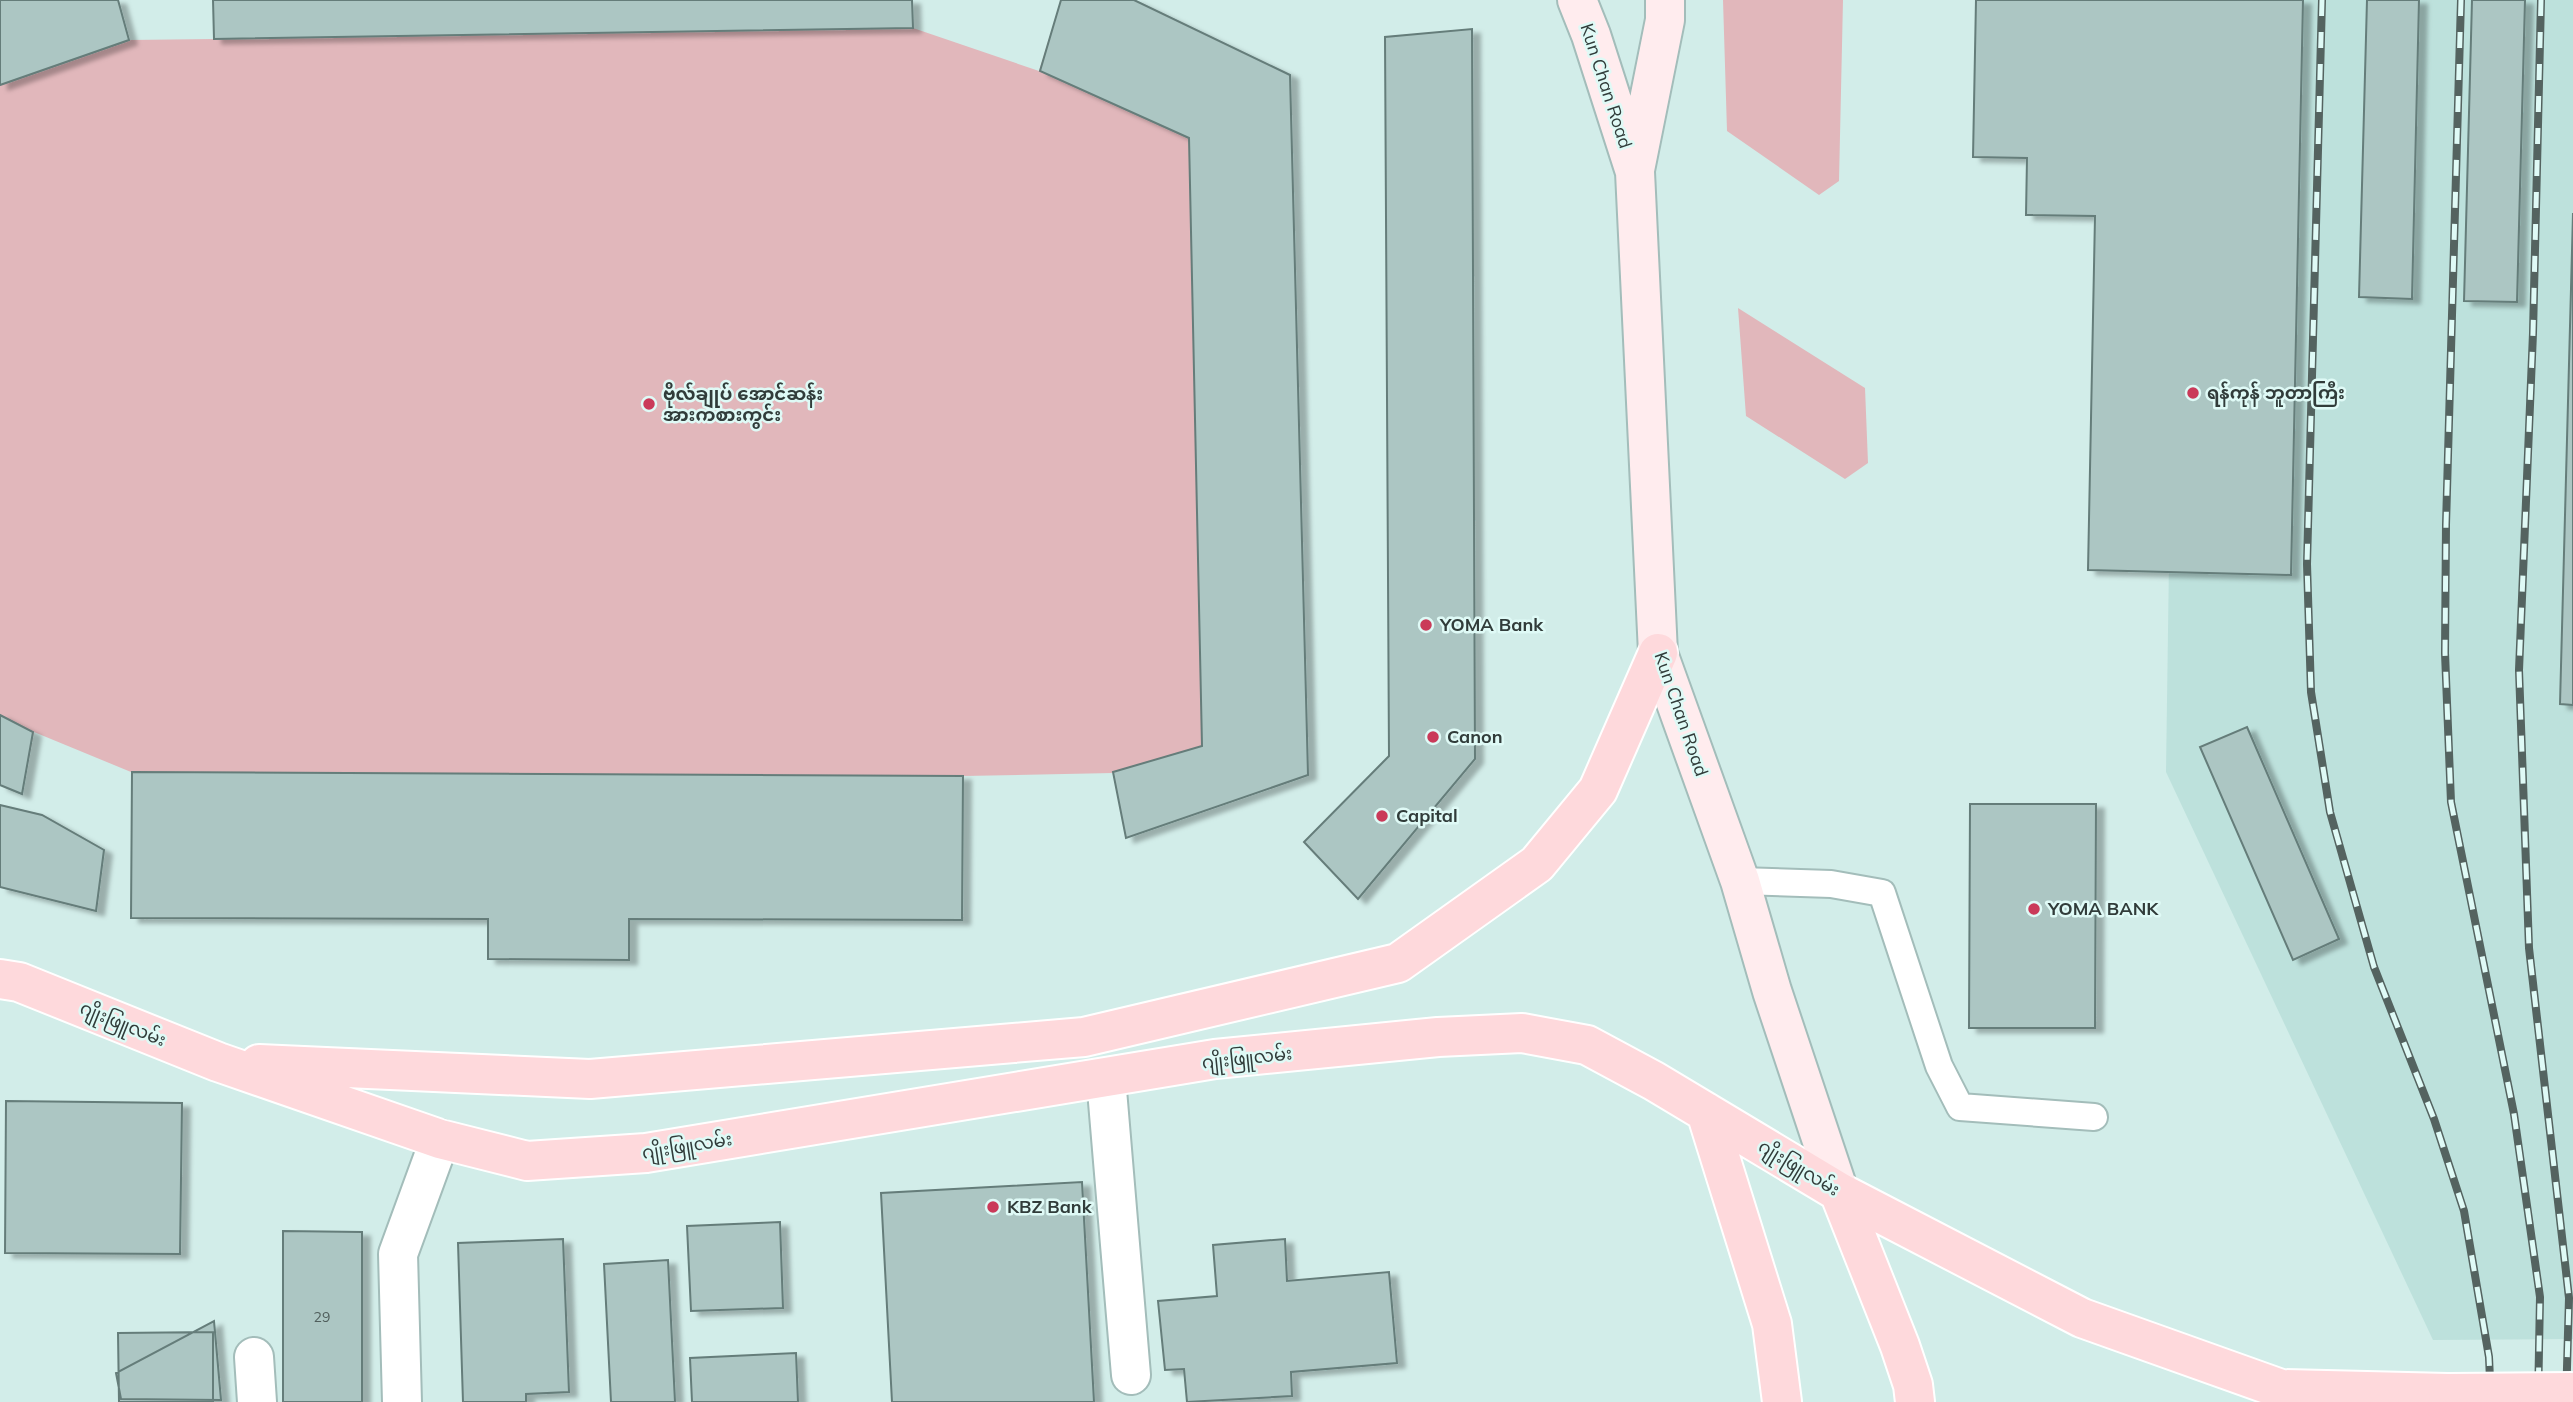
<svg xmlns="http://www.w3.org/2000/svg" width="2573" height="1402" font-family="Mulish,'Noto Sans Myanmar',sans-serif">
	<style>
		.built { fill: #bde1dc }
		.green { fill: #e1b7bb }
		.building { fill: #acc6c3; stroke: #657d7a; stroke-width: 2; filter: url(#shadow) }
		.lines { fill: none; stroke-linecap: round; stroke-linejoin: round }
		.lane-casing { stroke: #a3bdba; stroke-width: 30 }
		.street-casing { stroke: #a3bdba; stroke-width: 42 }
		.secondary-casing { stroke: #a3bdba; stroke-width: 42 }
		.primary-casing { stroke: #fff; stroke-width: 42 }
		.lane { stroke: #fff; stroke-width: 26 }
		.street { stroke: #fff; stroke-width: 38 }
		.secondary { stroke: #ffecee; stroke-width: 38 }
		.primary { stroke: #fed9dc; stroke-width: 38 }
		.rail-casing { stroke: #546360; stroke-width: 8 }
		.rail { stroke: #dffaf6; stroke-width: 5; stroke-dasharray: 16; stroke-linecap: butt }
		.primary-bridge-casing { stroke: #fff; stroke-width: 42; stroke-linecap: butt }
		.primary-bridge { stroke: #fed9dc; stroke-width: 38 }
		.poi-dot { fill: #ca3a59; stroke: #dffaf6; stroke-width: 2.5 }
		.labels { text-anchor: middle; stroke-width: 5; stroke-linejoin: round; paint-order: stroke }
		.number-label { font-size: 14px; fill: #505e5c }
		.street-label { font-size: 18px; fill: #313c3a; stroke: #dffaf6 }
		.poi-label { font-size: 18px; font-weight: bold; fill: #313c3a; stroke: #dffaf6; text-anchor: start }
	</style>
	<defs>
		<filter id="shadow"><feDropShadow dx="8" dy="4.5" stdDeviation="2" flood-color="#0004"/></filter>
	</defs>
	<rect width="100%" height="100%" fill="#d2ede9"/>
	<path class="built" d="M2177,0H2573V1339L2433,1340L2166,772Z"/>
	<path class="green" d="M0,0H118L129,40L214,39L213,0H912L913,28L1039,71L1061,0H1134L1290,75L1308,775L1126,838L1113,773L963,776L962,920L629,919V960L488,959L487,919L131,918V772L34,732L22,794L0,785Z
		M1723,0H1843L1839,181L1819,195L1727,131Z
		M1738,308L1865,388L1868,463L1845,479L1746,416Z"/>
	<path class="building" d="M0,0H118L129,40L0,85Z
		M213,0H912L913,28L214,39Z
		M1061,0H1134L1290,75L1308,775L1126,838L1113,772L1202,746L1189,138L1040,71Z
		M1976,0H2303L2291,575L2088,570L2095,216L2026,215L2027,158L1973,157Z
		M2367,0H2419L2412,299L2359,297Z
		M2472,0H2525L2517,302L2464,301Z
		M1472,29L1475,759L1358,899L1304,842L1389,756L1385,37Z
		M2573,213V705L2560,704Z
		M0,715L33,732L22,794L0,785Z
		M2247,727L2339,939L2293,960L2200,747Z
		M132,772L963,776L962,920L629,919V960L488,959V919L131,918Z
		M1970,804H2096L2095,1028H1969Z
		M0,805L42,815L104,850L96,911L0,887Z
		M6,1101L182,1103L180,1254L5,1253Z
		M1082,1182L1094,1402H892L881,1193Z
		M780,1222L783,1308L691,1311L687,1226Z
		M283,1231L362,1232V1402H283Z
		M563,1239L569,1392L526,1394V1402H463L458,1243Z
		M1285,1239L1287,1281L1389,1272L1397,1363L1291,1372L1292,1396L1187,1402L1184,1369L1165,1370L1158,1301L1217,1296L1213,1245Z
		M668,1260L675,1402H611L604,1264Z
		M214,1321L221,1400L121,1399L116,1373Z
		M213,1332V1402H119L118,1333Z
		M796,1353L798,1402H692L690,1358Z"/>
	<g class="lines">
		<defs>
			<path id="lane" d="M1740,881L1831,884L1882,893L1939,1066L1960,1107L2094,1117"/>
			<path id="street" d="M1106,1078L1131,1375
				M254,1357L257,1402
				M402,1402L398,1254L440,1139"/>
			<path id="secondary" d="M1577,0L1591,35L1635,172L1658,653L1740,881L1772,991L1839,1192
				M1635,170L1665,20V0"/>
			<path id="primary" d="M0,979L19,982L218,1062L440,1139L527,1161L646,1153L1215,1059L1438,1037L1522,1033L1587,1045L1654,1081L1839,1192L2082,1318L2281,1389L2448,1393
				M259,1064L590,1079L1084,1037L1398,963L1537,864L1598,790L1658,653
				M1706,1112L1772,1324L1782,1402
				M1839,1192L1900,1346L1913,1385L1915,1402"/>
		</defs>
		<use href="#lane" class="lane-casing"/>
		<use href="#street" class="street-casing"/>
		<use href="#secondary" class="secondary-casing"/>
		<use href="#primary" class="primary-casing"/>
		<use href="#lane" class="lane"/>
		<use href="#street" class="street"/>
		<use href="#secondary" class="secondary"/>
		<use href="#primary" class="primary"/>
		<defs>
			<path id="rail" d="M2322,0L2307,564L2311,692L2330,812L2374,967L2434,1119L2464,1211L2489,1357L2491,1402
				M2461,0L2446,525L2445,653L2451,802L2514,1114L2540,1297L2538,1402
				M2541,0L2533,333L2519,670L2529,948L2569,1298L2566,1402"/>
		</defs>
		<use href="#rail" class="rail-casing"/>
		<use href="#rail" class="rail"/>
		<defs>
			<path id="primary-bridge" d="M2448,1393L2573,1392"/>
		</defs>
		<use href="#primary-bridge" class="primary-bridge-casing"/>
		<use href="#primary-bridge" class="primary-bridge"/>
	</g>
	<g class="poi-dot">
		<circle cx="2193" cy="393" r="7"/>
		<circle cx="649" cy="404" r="7"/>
		<circle cx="1426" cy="625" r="7"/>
		<circle cx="1433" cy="737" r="7"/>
		<circle cx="1382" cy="816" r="7"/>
		<circle cx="2034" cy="909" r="7"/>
		<circle cx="993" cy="1207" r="7"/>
	</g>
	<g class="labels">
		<g class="number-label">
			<text x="322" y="1322">29</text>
		</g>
		<g class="street-label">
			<text transform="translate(1606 86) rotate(72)" y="6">Kun Chan Road</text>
			<text transform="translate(1681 714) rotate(71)" y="6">Kun Chan Road</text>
			<text transform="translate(123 1024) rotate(22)" y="6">ဂျိုးဖြူလမ်း</text>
			<text transform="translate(1247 1058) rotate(-6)" y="6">ဂျိုးဖြူလမ်း</text>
			<text transform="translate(687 1146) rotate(-9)" y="6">ဂျိုးဖြူလမ်း</text>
			<text transform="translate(1799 1168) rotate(31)" y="6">ဂျိုးဖြူလမ်း</text>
		</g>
		<g class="poi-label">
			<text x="2207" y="399">ရန်ကုန် ဘူတာကြီး</text>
			<text x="663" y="400">ဗိုလ်ချုပ် အောင်ဆန်း<tspan x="663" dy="21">အားကစားကွင်း</tspan></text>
			<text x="1440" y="631">YOMA Bank</text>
			<text x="1447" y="743">Canon</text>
			<text x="1396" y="822">Capital</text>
			<text x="2048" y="915">YOMA BANK</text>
			<text x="1007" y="1213">KBZ Bank</text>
		</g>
	</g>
</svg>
